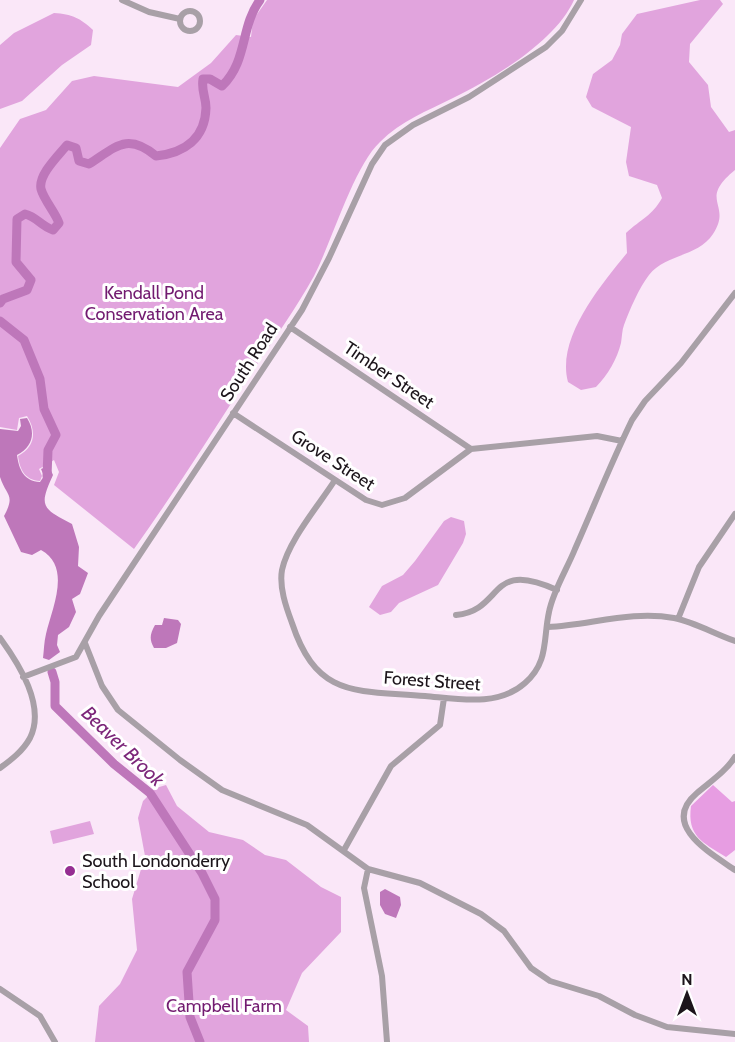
<svg xmlns="http://www.w3.org/2000/svg" width="735" height="1042" font-family="Cabin,sans-serif">
	<style>
		.green { fill: #e1a4dd }
		.forest { fill: #e79de2 }
		.water { fill: #be77ba }
		.lines { fill: none; stroke-linecap: round; stroke-linejoin: round }
		.river { stroke: #be77ba; stroke-width: 9 }
		.minor { stroke: #a8a0a7; stroke-width: 6 }
		.poi-dot { fill: #952e92; stroke: #fff; stroke-width: 2 }
		.labels { text-anchor: middle; stroke-width: 6; stroke-linejoin: round; paint-order: stroke }
		.park-label { font-size: 18px; fill: #721b70; stroke: #fff }
		.street-label { font-size: 18px; fill: #1c151b; stroke: #fff }
		.poi-label { font-size: 18px; fill: #1c151b; stroke: #fff; text-anchor: start }
		.water-label { font-size: 20px; font-style: italic; fill: #7c267a; stroke: #fff }
	</style>
	<rect width="100%" height="100%" fill="#fae7f8"/>
	<path class="green" d="M267,0H574C555,42 494,78 453,98C427,111 401,121 380,142C354,166 332,241 314,276C294,312 270,345 247,379C210,436 174,493 134,549L54,485L59,472L54,460L39,469L42,476L40,481C25,480 20,470 18,456C35,447 37,432 27,416L19,418L17,430L0,427V148L20,119L46,110L72,81L94,76L178,87L211,63L236,35L251,37L253,20Z
		M700,0H720L723,4L690,44L689,62L708,85L711,107L729,132L735,130V170C697,201 733,204 713,234C698,257 665,254 649,275C639,288 630,309 624,325C622,330 622,337 621,343C617,359 608,375 596,387L581,390L568,382C556,338 601,285 627,253L626,233C641,219 652,216 662,198L657,185L629,176L626,162L631,127L592,107L586,97L593,74L612,60L620,45L622,34L637,14Z
		M54,13C72,14 80,18 93,30L91,45L62,65L22,101L0,109V45L14,33Z
		M451,517L464,521L466,534L463,543L438,585L399,603L391,612L380,615L369,607L382,586L403,575L415,561L444,521Z
		M166,785L177,806L209,832L243,840L265,855L286,860L321,887L341,897V932L302,973L286,1010L308,1026L309,1042H95L99,1006L120,984L137,950L132,899L145,856L138,818L143,801L156,788Z
		M90,821L94,834L53,844L50,831Z"/>
	<path class="forest" d="M713,785L732,802L735,801V850L726,857C702,842 687,836 691,806Z"/>
	<path class="water" d="M27,418C36,432 33,447 17,455C19,470 24,481 40,482L44,476L41,469L49,466L53,475C39,506 41,508 72,524L79,547L78,566L88,573L80,594L72,599L76,612L69,627L58,635L57,645L60,652L49,660L43,658C44,650 44,642 46,634C52,608 72,567 41,550L32,555L21,552L4,516C16,494 6,496 0,477C0,464 0,443 0,429L18,431L21,426L20,419Z
		M164,618L178,620L181,624L177,643L166,648H154C149,639 150,634 155,625H162Z
		M385,889L400,897L401,905L396,918L385,914L380,905V892Z"/>
	<g class="lines">
		<path class="river" d="M0,303L3,299L27,290L31,280L16,262L17,219L25,214C37,217 41,226 53,230L59,223C55,212 44,200 41,189C38,175 58,156 67,145L76,148L79,161L89,164C116,147 127,132 156,156C184,153 205,139 206,108C206,97 201,91 203,79H210L222,86C248,61 240,27 260,0
			M0,321L24,340L40,379L44,409L56,435L48,450L47,476
			M52,672L55,682V706L114,764L150,793L202,873L215,899V920L187,972L190,1017L200,1042"/>
		<path class="minor" d="M122,0L149,12L180,19
			M180 21a10 10 0 1 1 20 0a10 10 0 1 1-20 0Z
			M290,327L471,449
			M233,413L366,500L382,505L405,498L471,449L597,436L622,441
			M335,480C319,505 288,541 282,570C279,587 286,607 292,623C317,699 357,690 425,696C459,699 498,707 525,683C549,662 543,639 549,612C553,591 567,569 575,549C594,506 611,463 632,420L645,401L681,363L735,293
			M456,615C505,610 487,558 557,590
			M678,619L699,567L735,514
			M548,627C590,625 632,610 674,618C694,622 715,634 735,641
			M0,638C19,664 46,706 30,738C23,751 11,760 0,768
			M85,643L102,686L118,710L180,760L222,790L307,825L368,869L420,883L481,914L504,931L531,968L550,981L599,996L635,1015L667,1027L735,1034
			M23,677L76,657L99,616L302,310L329,258L372,164L385,145L413,125L469,97L546,47L562,31L581,0
			M735,757C725,772 711,781 697,793C659,825 712,854 735,870
			M344,850L391,766L440,725L444,698
			M368,869L364,888L382,976L387,1042
			M0,989L40,1016L55,1042"/>
	</g>
	<circle class="poi-dot" cx="70" cy="871" r="6"/>
	<g class="labels">
		<g class="park-label">
			<text x="154" y="299">Kendall Pond<tspan x="154" dy="21">Conservation Area</tspan></text>
			<text x="224" y="1012">Campbell Farm</text>
		</g>
		<g class="street-label">
			<text transform="translate(249 362) rotate(-57)" y="6">South Road</text>
			<text transform="translate(389 375) rotate(34)" y="6">Timber Street</text>
			<text transform="translate(333 460) rotate(33)" y="6">Grove Street</text>
			<text transform="translate(432 681) rotate(4)" y="6">Forest Street</text>
		</g>
		<g class="poi-label">
			<text x="82" y="867">South Londonderry<tspan x="82" dy="21">School</tspan></text>
		</g>
		<g class="water-label">
			<text transform="translate(123 746) rotate(44)" y="7">Beaver Brook</text>
		</g>
	</g>
	<g transform="translate(687 994)" stroke="#ffffff" stroke-width="4.5" paint-order="stroke">
	<path d="M0-4.5L10 22L0 15L-10 22Z" fill="#1c151b"/>
	<text y="-9" font-size="16" font-weight="bold" text-anchor="middle" fill="#1c151b">N</text>
	</g>
</svg>
